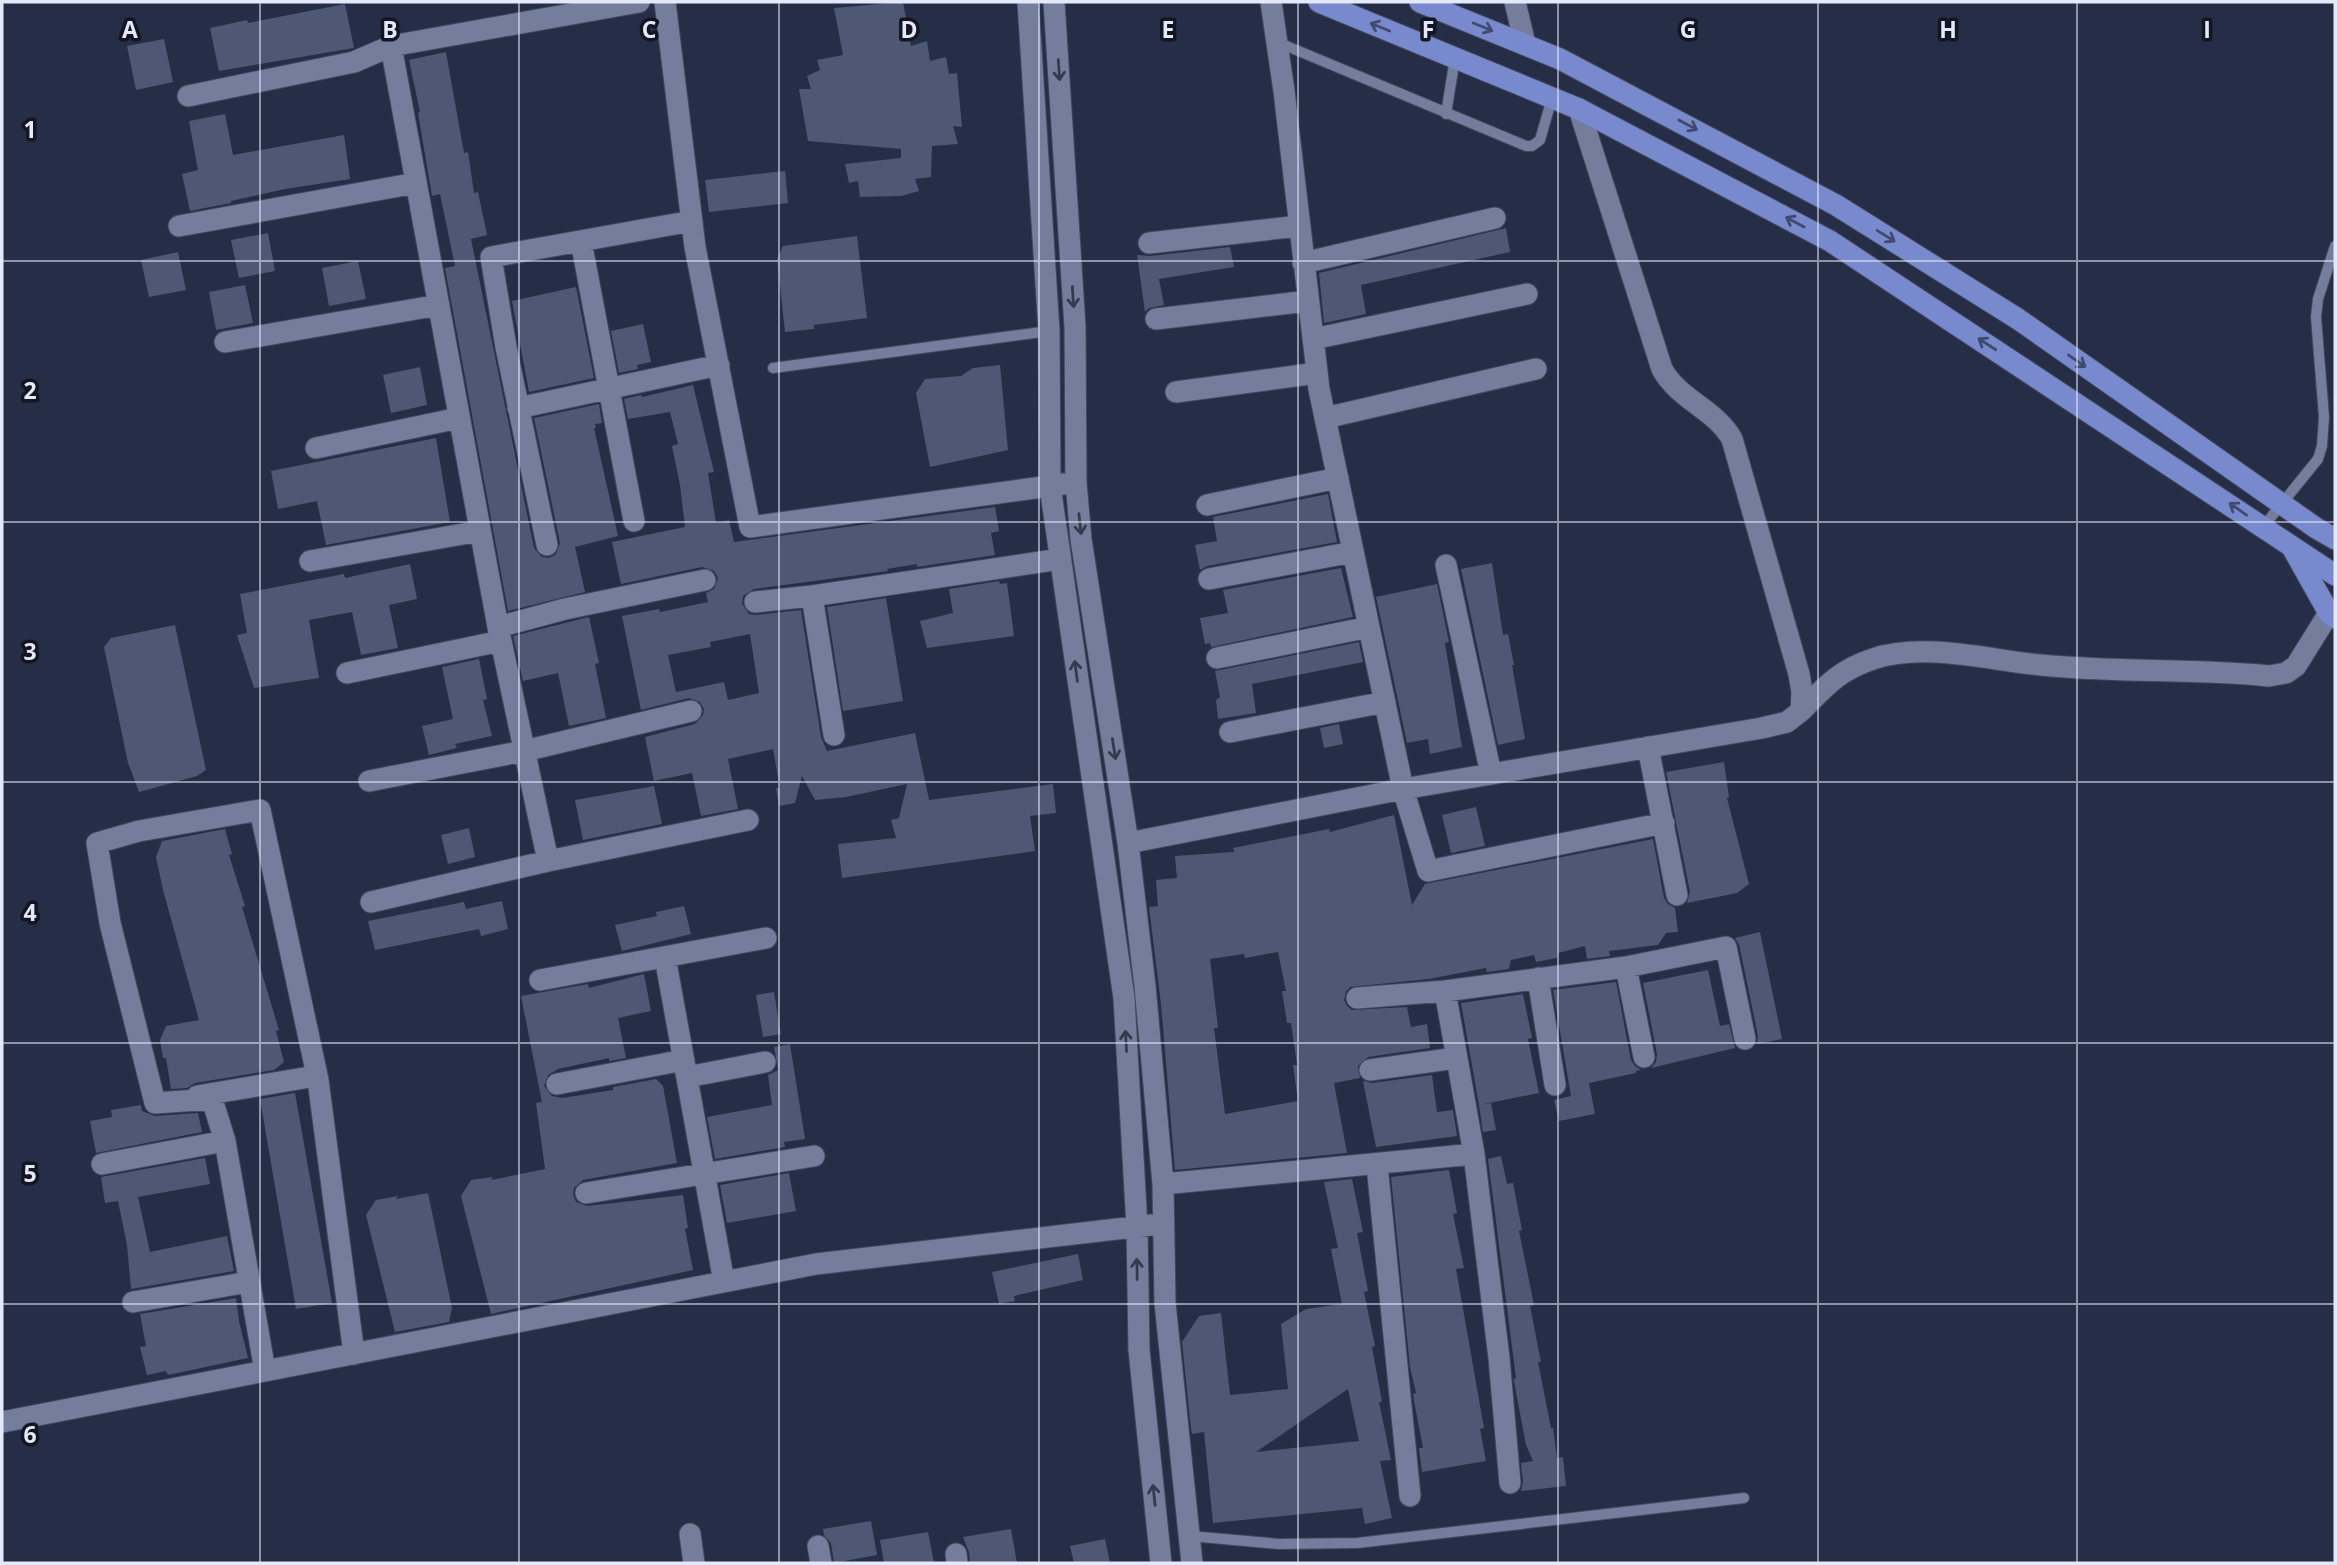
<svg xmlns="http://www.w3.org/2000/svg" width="2337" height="1565" font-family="'Open Sans',sans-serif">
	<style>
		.building { fill: #4e5774; fill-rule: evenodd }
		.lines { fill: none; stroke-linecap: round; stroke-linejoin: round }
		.service-casing { stroke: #42485e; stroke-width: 12 }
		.minor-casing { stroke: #42485e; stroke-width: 23 }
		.primary-casing { stroke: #42485e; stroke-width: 23 }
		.service { stroke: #747e9c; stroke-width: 10 }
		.minor { stroke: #747e9c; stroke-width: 21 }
		.primary { stroke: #788acd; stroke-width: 21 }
		.oneway { stroke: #404a6f }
		.oneway2 { stroke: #353a4d }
		.grid { fill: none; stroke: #e3e8fa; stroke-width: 2; stroke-opacity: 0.55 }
		.grid-label { font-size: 23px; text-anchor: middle; font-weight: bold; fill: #e3e8fa; stroke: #131622; stroke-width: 7; stroke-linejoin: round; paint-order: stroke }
	</style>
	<rect width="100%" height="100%" fill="#262d47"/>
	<path class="building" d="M903,2L911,46L927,41L930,61L946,57L949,74L957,73L962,127L953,126L958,144L932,146L931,177L915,179L919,191L901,196L860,197L858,181L849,183L845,164L901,158V149L808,141L799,89H811L807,76L820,70L817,60L843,55L834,8Z
		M345,4L354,48L219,71L210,28L247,20L248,23Z
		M164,39L173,82L136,90L127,46Z
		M446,52L464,153L468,152L474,193L478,192L487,235L471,239L534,548L542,557L549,558L556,554L560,543L534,418L599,404L602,423L595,424L596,428H594L618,536L575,547L585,592L508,611L445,268L455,266L440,194L432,196L418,113L420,112L409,60Z
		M225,114L233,155L344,135L350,179L285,189L231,201V203L190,211L182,174L198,170L189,121Z
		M785,171L788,203L709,212L705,180Z
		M1506,228L1510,252L1361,285L1366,314L1324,323L1319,273Z
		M268,233L275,271L239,278L231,240Z
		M857,236L867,318L814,325V329L785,332L777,259L783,246Z
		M1230,247L1234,267L1159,279L1164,305L1149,308L1145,312L1137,255L1150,256Z
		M178,252L186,290L149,297L141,260Z
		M358,261L366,299L329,306L322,268Z
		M245,285L253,323L216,330L209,292Z
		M576,287L594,378L529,392L512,301Z
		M643,324L651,362L637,365L638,369L619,373L611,331Z
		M1000,365L1008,450L930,467L916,393L925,379L961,376L973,368Z
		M420,367L427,405L391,413L383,375Z
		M693,385L714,472L708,473L716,523L729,520L734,542L995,507L999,531L991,533L995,555L917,567V564L887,569L888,571L754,589L743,596L742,604L749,614L756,615L801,610L821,737L827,751L915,733L929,800L1053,784L1056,813L1030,816L1035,851L842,878L838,844L896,838L891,820L899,818L907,784L846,797L815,800L802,776L795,803L779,806L776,788H780L773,749L728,759L738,809L701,816L692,773L654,781L645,737L695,724L703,715L704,709L700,702L689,698L641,710L622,616L659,609L660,612L708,602L706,593L714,589L718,578L714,571L702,567L621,584L612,542L685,527L680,485L672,446L678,444L670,412L628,419L624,399L641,395L642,397ZM750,634L759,693L728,700L724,682L676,692L668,655L711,647L710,642Z
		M436,438L450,522L326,545L317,501L278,509L271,471Z
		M1328,494L1337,542L1207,566L1200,570L1195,545L1217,541L1213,517Z
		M1492,563L1503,635L1508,634L1514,665H1512L1525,739L1498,745L1461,569Z
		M410,564L417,599L389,605L398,648L361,655L352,612L309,620L319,678L254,688L237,635L247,633L240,594L344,574L345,578Z
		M1341,568L1353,617L1211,647L1210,643L1205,644L1200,618L1228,613L1223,590Z
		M999,581L1000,584L1007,583L1014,636L927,648L920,621L953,613L949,589Z
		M1437,584L1449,642L1445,643L1462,747L1430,754L1428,739L1407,743L1376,597Z
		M886,598L903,701L843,711L827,607Z
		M589,617L599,663L595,664L606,718L569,726L558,673L523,681L513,636Z
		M175,625L206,770L197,776L139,792L128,763L104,647L111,638Z
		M1359,642L1363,662L1252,684L1256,713L1218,719L1216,700L1220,697L1215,671Z
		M479,659L487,699L483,700L492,736L455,744L457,748L429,755L422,726L453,719L442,667Z
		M1339,724L1343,744L1324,748L1320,728Z
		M1724,762L1729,797L1727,798L1749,884L1737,893L1687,903L1690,892L1666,772Z
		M654,786L662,824L583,840L575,800Z
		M1476,807L1485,846L1451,853L1442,815Z
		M1394,815L1412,905L1425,884L1653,839L1664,898L1668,904L1675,908L1678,932L1666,933L1658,945L1609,951L1610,956L1587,959L1585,946L1558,953L1557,958L1536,962L1534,955L1511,960L1509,969L1487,972L1486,968L1429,979L1350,987L1346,992L1344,1000L1347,1006L1352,1010L1407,1007L1411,1027L1427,1024L1430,1048L1368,1057L1358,1066L1360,1078L1334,1083L1347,1153L1175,1170L1161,1004L1149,907L1158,906L1156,880L1177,878L1175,856L1234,852L1233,848L1329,829L1330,832ZM1278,952L1286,991H1282L1287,1023H1291L1297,1065H1293L1298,1101L1225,1114L1214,1028H1218L1210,959L1244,954L1245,958Z
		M469,828L475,857L448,864L441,835Z
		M225,829L232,854L229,855L245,906L242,907L279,1030L276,1031L284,1062L274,1070L195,1083L187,1088L171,1089L166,1058H163L160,1040L166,1026L199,1020L163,890L156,857L162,841Z
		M502,901L508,929L481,936L479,929L375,950L368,921L464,902L466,909Z
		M684,906L691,934L622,951L615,925L657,916L656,912Z
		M1760,932L1782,1039L1757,1044L1758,1036L1739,944L1735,938Z
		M1708,970L1720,1026L1729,1024L1735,1048L1651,1068L1656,1062L1657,1054L1643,983Z
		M644,974L651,1011L618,1018L626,1058L609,1061V1058L558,1069L548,1075L544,1086L552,1096L562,1098L613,1090V1087L656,1079L663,1086L677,1163L583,1180L574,1188L573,1194L576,1202L587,1206L683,1195L688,1228L685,1229L693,1270L491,1314L461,1196L471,1180L493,1177L491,1180L545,1169L536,1103L542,1102L521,996L588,984L589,988Z
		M1616,982L1631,1060L1635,1066L1641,1070L1636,1071V1073L1589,1083L1595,1114L1559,1121L1554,1100L1571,1096L1553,990Z
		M774,992L781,1034L763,1037L756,995Z
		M1523,994L1532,1038L1528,1039L1539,1093L1479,1105L1461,1003Z
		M790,1044L805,1139L784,1142L785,1147L715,1159L707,1117L772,1105L768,1075L778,1070L774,1047Z
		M1432,1075L1437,1112L1453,1110L1457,1136L1376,1147L1363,1081L1372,1083Z
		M295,1093L332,1303L296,1309L260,1099Z
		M1491,1103L1496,1130L1483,1132L1479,1105Z
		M141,1105L142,1111L155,1116L198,1113L202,1132L96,1153L90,1121L112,1117L111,1110Z
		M1501,1156L1507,1184L1513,1183L1522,1230L1519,1231L1534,1305L1530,1306L1541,1362H1538L1551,1428H1553L1557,1458L1563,1457L1566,1486L1521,1491L1523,1482L1521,1463L1533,1461L1526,1445L1515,1387L1514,1379L1516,1378L1488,1159Z
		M205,1158L210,1184L138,1197L150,1252L227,1236L234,1271L131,1289L127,1245L118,1201L105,1203L101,1177Z
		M1449,1170L1457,1213L1453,1214L1464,1268L1456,1269L1484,1428L1480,1429L1486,1461L1422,1472L1419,1448H1423L1414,1401L1413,1394L1416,1393L1410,1367L1391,1177Z
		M789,1173L796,1211L727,1223L720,1185Z
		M1352,1179L1363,1232L1357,1233L1368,1291L1364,1292L1375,1346L1372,1347L1382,1402H1379L1391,1460L1380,1461L1392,1518L1365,1524L1362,1508L1213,1523L1204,1432L1192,1434L1191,1429L1182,1342L1199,1316L1221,1313L1230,1395L1288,1389L1281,1324L1306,1309L1342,1304L1331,1249L1338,1248L1324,1182ZM1348,1389L1359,1441L1256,1452Z
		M428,1193L452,1308L449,1322L395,1332L366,1215L376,1200L398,1196L396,1199Z
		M1078,1254L1083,1280L1014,1296L1015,1301L999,1304L992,1272Z
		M236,1298L239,1321L248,1358L168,1375L166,1371L147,1375L140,1347L146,1346L140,1314Z
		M871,1521L877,1555L834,1563L831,1543L824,1535L823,1529Z
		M1011,1529L1017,1563H970L969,1552L963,1537Z
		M928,1532L934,1563H884L880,1540Z
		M1105,1539L1110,1563H1074L1070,1546Z"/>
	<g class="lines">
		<defs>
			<path id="service" d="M1277,42L1526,146H1532L1540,140L1552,98
				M1446,114L1455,58
				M773,368L1049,331
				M2263,527L2318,459L2322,446L2324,417L2316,317L2318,299L2335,246
				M1190,1536L1279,1544L1357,1543L1744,1498"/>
			<path id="minor" d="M665,2L695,247L750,527L1064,484
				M1028,2L1049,331L1050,486L1124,998L1137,1227L1139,1350L1161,1563
				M1054,2L1075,327L1076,483L1081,539L1128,843L1145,986L1163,1184L1165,1303L1192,1563
				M1515,2L1525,44
				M188,96L354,62L391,46
				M1579,109L1662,369C1679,400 1715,409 1732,439L1799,674L1802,692L1801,711L1787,722L1762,728L1403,789L1428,871L1664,823
				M179,226L416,183
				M581,241L634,521
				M1149,243L1299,226
				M1303,263L1495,218
				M1156,319L1308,301
				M1313,339L1527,294
				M225,342L439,305
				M1176,392L1317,373
				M518,408L719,365
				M1325,418L1536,369
				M316,448L459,418
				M1207,505L1338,478
				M547,545L506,347L491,257L692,221
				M310,561L480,531
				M1446,565L1491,774
				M1209,579L1353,552
				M812,596L834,735
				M755,602L812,596L1060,559
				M498,627L565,609L705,580
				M1217,658L1369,627
				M347,673L501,641
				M1801,711C1825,687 1839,670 1873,659C1923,642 1989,660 2041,665C2117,673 2194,668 2269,676L2286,673L2296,666L2329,613
				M1230,732L1385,702
				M1648,747L1677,895
				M369,781L524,751L691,711
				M1128,843L1403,789L1319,389L1284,91L1271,2
				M548,861L498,627L391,46L639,2
				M371,902L548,861L748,820
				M665,957L724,1282
				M1626,967L1644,1057
				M1538,978L1555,1085
				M540,980L766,938
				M1357,998L1445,991
				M1370,1070L1456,1058
				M687,1077L765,1062
				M557,1084L684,1060
				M197,1096L316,1076
				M1474,1154L1445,991L1626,967L1726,947L1745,1039
				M102,1164L225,1141
				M1377,1165L1410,1496
				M1163,1184L1474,1154L1499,1358L1510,1483
				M586,1193L814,1156
				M133,1302L249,1282
				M265,1371L225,1141L212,1099L155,1103L110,923L97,843L139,831L260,810L318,1080L354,1354
				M2,1422L816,1264L1151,1225
				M690,1534L694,1563
				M818,1546L821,1563
				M956,1554L957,1563"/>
			<path id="primary" d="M1319,2L1579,109L1830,241L2335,575
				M1420,2L1560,59L1836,205L2018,319L2316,528L2335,539
				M2293,549L2329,613L2335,618"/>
		</defs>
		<use href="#service" class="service-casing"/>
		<use href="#minor" class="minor-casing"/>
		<use href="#primary" class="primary-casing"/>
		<use href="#service" class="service"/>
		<use href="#minor" class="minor"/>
		<use href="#primary" class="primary"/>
	</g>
	<defs><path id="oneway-shaft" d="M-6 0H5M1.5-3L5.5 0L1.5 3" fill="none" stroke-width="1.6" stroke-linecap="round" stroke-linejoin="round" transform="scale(1.75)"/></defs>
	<g class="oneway">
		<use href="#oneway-shaft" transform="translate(1380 27) rotate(-158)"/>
		<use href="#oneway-shaft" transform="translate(1483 27) rotate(22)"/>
		<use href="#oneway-shaft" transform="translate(1688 125) rotate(28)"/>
		<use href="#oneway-shaft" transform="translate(1795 222) rotate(-152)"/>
		<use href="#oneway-shaft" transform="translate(1886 236) rotate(32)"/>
		<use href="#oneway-shaft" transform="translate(1987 344) rotate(-147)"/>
		<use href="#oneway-shaft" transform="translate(2077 361) rotate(35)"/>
		<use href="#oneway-shaft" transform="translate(2238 509) rotate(-145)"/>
	</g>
	<g class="oneway2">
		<use href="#oneway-shaft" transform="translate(1059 70) rotate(86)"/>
		<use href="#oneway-shaft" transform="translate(1073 297) rotate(86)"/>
		<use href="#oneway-shaft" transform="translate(1080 524) rotate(84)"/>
		<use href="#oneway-shaft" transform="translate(1076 671) rotate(-98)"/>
		<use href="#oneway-shaft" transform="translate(1114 749) rotate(81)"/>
		<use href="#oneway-shaft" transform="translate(1126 1041) rotate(-93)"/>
		<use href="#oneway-shaft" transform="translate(1137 1269) rotate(-91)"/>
		<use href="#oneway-shaft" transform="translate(1154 1495) rotate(-96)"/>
	</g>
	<path class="grid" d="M260,2V1563M519,2V1563M779,2V1563M1039,2V1563M1298,2V1563M1558,2V1563M1818,2V1563M2077,2V1563M2,261H2335M2,522H2335M2,782H2335M2,1043H2335M2,1304H2335"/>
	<g class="grid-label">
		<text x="130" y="38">A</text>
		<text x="390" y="38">B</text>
		<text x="649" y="38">C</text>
		<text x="909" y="38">D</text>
		<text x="1168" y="38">E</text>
		<text x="1428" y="38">F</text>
		<text x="1688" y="38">G</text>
		<text x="1948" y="38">H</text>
		<text x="2207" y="38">I</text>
		<text x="30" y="138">1</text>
		<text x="30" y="399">2</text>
		<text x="30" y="660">3</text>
		<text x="30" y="921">4</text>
		<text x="30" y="1182">5</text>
		<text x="30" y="1443">6</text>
	</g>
	<rect width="2337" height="1565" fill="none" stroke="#e3e8fa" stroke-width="7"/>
</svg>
